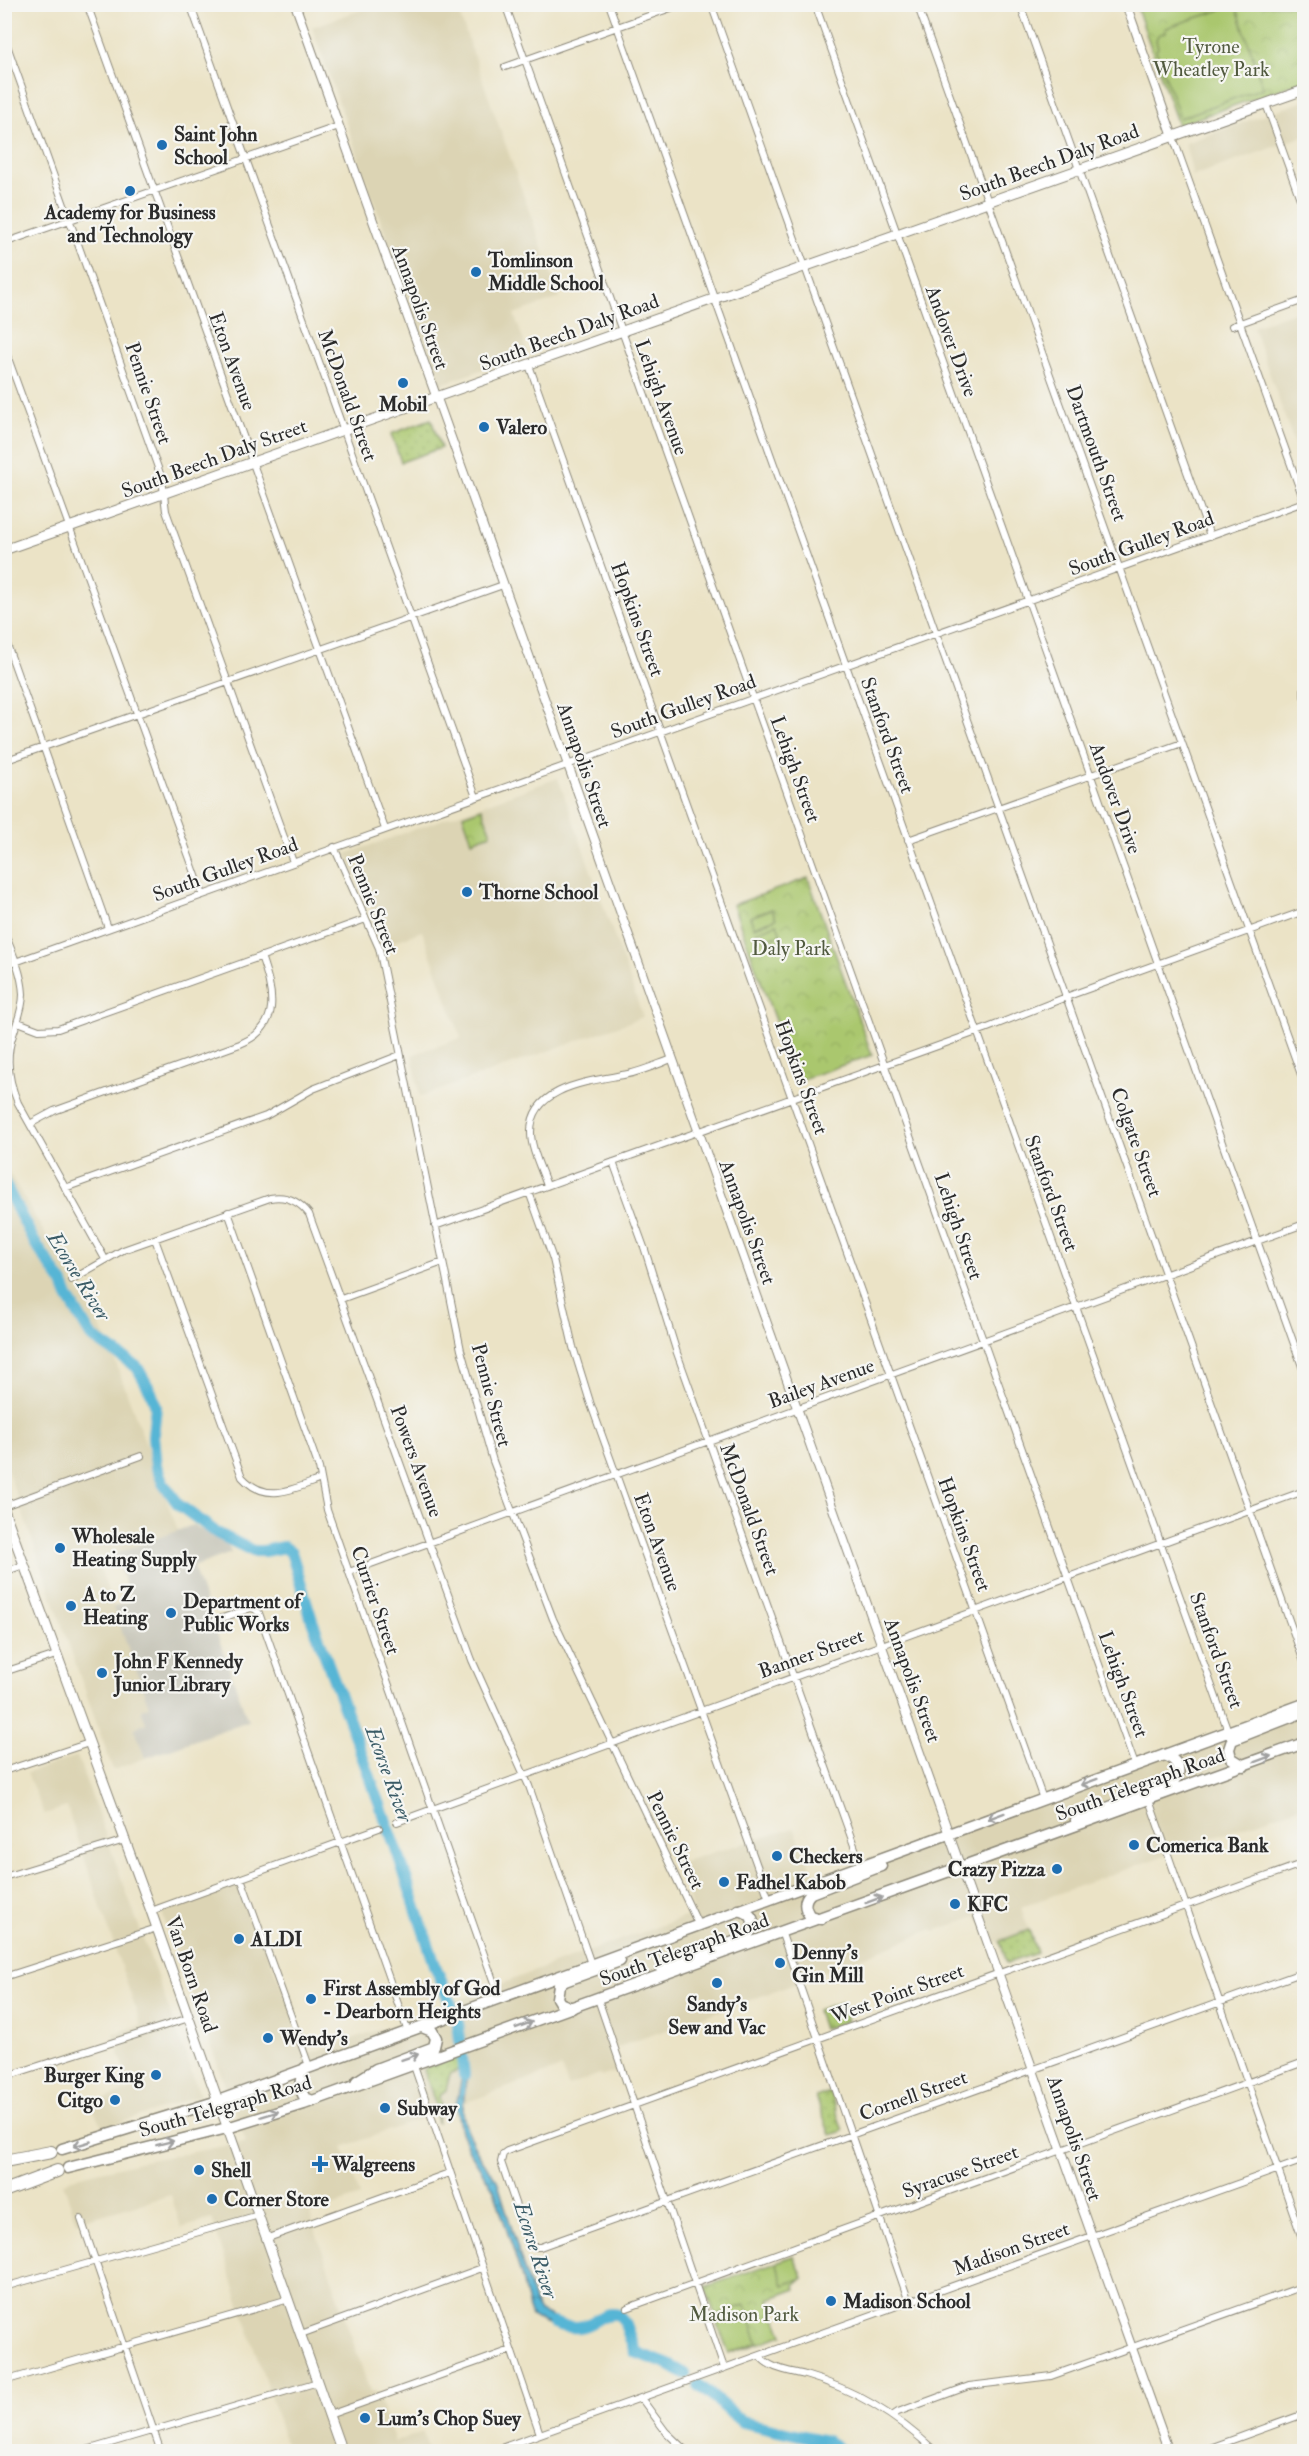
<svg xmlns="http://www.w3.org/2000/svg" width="1309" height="2456" font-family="'IM FELL Double Pica',serif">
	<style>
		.built { fill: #dcd4b4 }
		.industrial { fill: #c6c5b8 }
		.grass { fill: url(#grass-dots); stroke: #6a794c; stroke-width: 1.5 }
		.park { fill: url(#park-crowns); stroke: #6a794c; stroke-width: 1.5 }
		.garden { fill: #aac76e; stroke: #6a794c; stroke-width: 1.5 }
		.water { fill: url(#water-ripples); stroke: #407080; stroke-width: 1.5 }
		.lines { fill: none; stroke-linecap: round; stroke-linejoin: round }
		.river { stroke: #56b5d5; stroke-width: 12 }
		.minor-casing { stroke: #8b8778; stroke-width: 8 }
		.tertiary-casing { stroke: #8b8778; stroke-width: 10 }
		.secondary-casing { stroke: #8b8778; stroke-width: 11 }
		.primary-casing { stroke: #8b8778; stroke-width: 13 }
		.motorway-casing { stroke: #8b8778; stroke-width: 14 }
		.minor { stroke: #fff; stroke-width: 6 }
		.tertiary { stroke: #fff; stroke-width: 8 }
		.secondary { stroke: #fff; stroke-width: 9 }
		.primary { stroke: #fff; stroke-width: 10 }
		.motorway { stroke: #fff; stroke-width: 12 }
		.oneway { stroke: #a0a0a0 }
		.poi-dot { fill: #1f6fb2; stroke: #f6f6f2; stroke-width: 2 }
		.labels { text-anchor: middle; stroke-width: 4.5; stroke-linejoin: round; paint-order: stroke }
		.park-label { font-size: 20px; fill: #515a3f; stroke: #f6f6f2 }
		.poi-label { font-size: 20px; font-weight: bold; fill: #2b2b2b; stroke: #f6f6f2; text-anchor: start }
		.street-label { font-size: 20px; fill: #2b2b2b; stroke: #f6f6f2 }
		.water-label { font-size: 21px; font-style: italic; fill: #3a5b66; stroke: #f6f6f2 }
	</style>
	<defs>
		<pattern id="grass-dots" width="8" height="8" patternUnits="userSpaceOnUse" patternTransform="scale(1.5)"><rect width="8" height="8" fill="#aac76e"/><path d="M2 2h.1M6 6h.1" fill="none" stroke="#92ab5f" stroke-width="1.8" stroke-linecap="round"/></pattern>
		<pattern id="park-crowns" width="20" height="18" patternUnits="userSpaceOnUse" patternTransform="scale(1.5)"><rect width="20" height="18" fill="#aac76e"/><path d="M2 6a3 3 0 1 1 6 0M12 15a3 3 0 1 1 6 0" fill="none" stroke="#92ab5f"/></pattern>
		<pattern id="water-ripples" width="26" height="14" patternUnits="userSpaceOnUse" patternTransform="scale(1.5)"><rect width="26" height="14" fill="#56b5d5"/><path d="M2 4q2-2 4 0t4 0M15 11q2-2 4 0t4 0" fill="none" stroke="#4793ad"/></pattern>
	</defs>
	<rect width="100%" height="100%" fill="#f6f6f2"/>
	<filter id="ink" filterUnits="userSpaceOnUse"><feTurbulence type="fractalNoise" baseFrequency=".0167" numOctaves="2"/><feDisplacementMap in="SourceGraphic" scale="12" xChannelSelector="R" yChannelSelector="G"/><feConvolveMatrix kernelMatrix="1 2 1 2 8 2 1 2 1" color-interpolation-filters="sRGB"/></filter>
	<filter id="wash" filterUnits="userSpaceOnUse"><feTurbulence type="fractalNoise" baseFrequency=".008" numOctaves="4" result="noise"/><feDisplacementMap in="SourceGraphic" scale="24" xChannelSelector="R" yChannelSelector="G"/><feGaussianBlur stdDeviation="1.35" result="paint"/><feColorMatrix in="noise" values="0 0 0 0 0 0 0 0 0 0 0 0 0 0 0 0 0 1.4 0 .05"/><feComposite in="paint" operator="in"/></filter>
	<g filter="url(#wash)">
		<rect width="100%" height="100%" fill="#ebe3c6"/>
		<path class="built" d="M375,5H456L560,298L514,314L528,353L439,385L312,27Z
			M1304,101V136L1193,176L1185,143Z
			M1304,308V471L1253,327Z
			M558,778L643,1017L420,1097L412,1055L461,1038L422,931L388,944L346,854Z
			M4,1164L107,1339L178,1531L97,1561L149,1706L146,1723L134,1728L145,1758L113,1770L5,1463Z
			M1304,1704V1805L1032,1903L1021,1908L1029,1930L995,1942L976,1916L935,1931L933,1929L795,1984L615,2048L622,2071L601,2076L600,2074L568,2086L561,2068L343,2147L360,2196L310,2214L370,2392L376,2391L395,2442L423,2432L429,2451H288L212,2219L181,2228L171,2195L77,2222L63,2183L72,2178L139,2162L246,2142L162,1913L238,1884L310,2053L414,2018L553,1964L693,1914L678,1863L794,1828L817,1881Z
			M77,1756L200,2095L103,2129L91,2104L131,2089L113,2034L141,2025L67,1807L44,1814L27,1773Z"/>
		<path class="industrial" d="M193,1525L228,1545L231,1553L193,1567L248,1721L145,1758L134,1728L146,1723L141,1709L149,1706L113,1607L131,1601L115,1554Z"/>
		<path class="grass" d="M431,419L441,448L401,462L391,434Z
			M1029,1930L1037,1953L1007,1963L1000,1941Z
			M841,2002L847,2021L823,2029L817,2010Z
			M458,2057L460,2069L450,2074L446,2090L439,2097L441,2106H438L437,2123L435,2103L424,2070L427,2067Z
			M830,2092L843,2131L830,2135L816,2097Z"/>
		<path class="park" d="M1136,5H1304V81L1178,125Z
			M482,808L491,834L472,841L463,815Z
			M808,878L872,1055L797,1081L733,905Z
			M794,2256L803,2278L795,2285L796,2289L769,2299L783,2335L729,2354L705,2287Z"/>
		<path class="garden" d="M1236,5L1263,88L1180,118L1156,50L1158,48L1156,40L1158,35L1166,32L1165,29L1174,25Z
			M772,909L776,919L754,927L750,917Z
			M777,924L781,934L759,942L756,932Z
			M794,2256L803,2278L784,2285L776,2262Z
			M745,2305L758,2343L729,2354L715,2316Z"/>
		<path class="water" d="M467,2057C468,2075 464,2091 463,2109C463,2134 482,2161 497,2180L534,2302L540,2312L570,2326L569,2331L542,2322L532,2316L529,2309L521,2274L494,2190L470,2152L461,2132L456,2105L461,2081L460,2060Z"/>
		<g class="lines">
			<path class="river" d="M4,1183L35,1243L63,1284L68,1297L91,1336L137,1367L151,1392L156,1406L153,1436L156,1466L163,1483L179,1505L217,1533L253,1551H264L284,1547L291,1552L312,1620L396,1848L436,1968L458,2022L464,2075
				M554,2323C593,2338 596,2308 619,2315L625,2324L635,2352L669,2365L685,2374
				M699,2385L742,2422L826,2441L846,2452"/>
		</g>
	</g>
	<g filter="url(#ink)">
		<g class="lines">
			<defs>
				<path id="minor" d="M87,4L385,829
					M190,4L476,797
					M505,4L1135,1765
					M609,4L1228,1731
					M711,4L1304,1662
					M815,4L1304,1372
					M917,4L1304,1083
					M1020,4L1210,536
					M4,37L162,479L166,511L293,862
					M505,67L682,4
					M1266,104L1304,210
					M1173,137L1304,501
					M4,243L339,126
					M1232,326L1304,300
					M4,347L203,895
					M529,365L1043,1799
					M4,636L108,928
					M1304,670V696
					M4,761L503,585
					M908,840L1182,743
					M334,847L379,948L461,1350L493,1461L553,1619L698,1924
					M4,932C12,951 22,973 23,994C23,1009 17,1021 13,1035C5,1058 9,1082 18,1103L105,1259
					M4,966L1304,502
					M18,1022L39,1030L58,1029L366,919
					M30,1124L54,1111L240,1044C283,1026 273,991 261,956
					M613,1162L645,1250L677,1353L861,1865
					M547,1186C542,1170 531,1150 531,1133C530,1085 594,1081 628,1074C643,1071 658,1064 672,1059
					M65,1188L266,1116L313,1089L400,1055
					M529,1192L553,1259L573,1347L590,1402L769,1899
					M228,1212L319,1468L327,1510L499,1997
					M435,1226L985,1029L1074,994L1304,911
					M155,1239L242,1477C266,1504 293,1489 321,1479
					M71,1280L123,1250L270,1198C286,1195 299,1201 309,1214L472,1660L529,1786L591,1964
					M341,1299L443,1262
					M4,1506L141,1456
					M4,1572L24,1565
					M349,1572L1304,1224
					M214,1621L251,1608L255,1609L259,1613L408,2032
					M4,1672L56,1655
					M4,1771L89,1743
					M1149,1800L1304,2244
					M397,1822L1304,1491
					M1304,1863L507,2151L503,2154L501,2162L528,2241L533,2247H540L1304,1972
					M4,1877L125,1840
					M241,1878L309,2066
					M151,1911L379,1828
					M782,1934L909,2302
					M4,1977L157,1928
					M598,1999L724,2368
					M414,2066L540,2434
					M4,2077L189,2018
					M81,2219L161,2452
					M268,2238L449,2173
					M4,2287L259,2215
					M627,2308L1304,2062
					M301,2334L482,2268
					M760,2356C769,2369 790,2371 805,2375C854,2389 899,2417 936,2452
					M4,2381L289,2299
					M641,2398L666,2432L687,2452
					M329,2415L511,2350
					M892,2416L898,2412L969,2386L1051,2376L1304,2286
					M80,2452L318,2382
					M490,2452L1304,2160
					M1199,2452L1304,2414"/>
				<path id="tertiary" d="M295,4C589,819 880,1635 1169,2452
					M1126,4L1173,137"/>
				<path id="secondary" d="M4,550L1304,90
					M4,1510L151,1911L342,2452"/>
				<path id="primary" d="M1244,1766L1231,1758L1229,1749L1232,1740L1301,1713
					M1076,1820L1172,1783L1178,1775C1180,1765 1174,1758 1164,1755
					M821,1919L810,1916C804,1908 803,1900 811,1893L881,1866
					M662,1969L739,1940C756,1933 760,1914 738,1910
					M572,2008L560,2003L557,1998L559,1985L565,1981L620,1961
					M305,2068C300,2078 298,2088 305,2098L313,2101
					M357,2081L376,2069L434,2047L436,2038L432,2031L422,2027
					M62,2149L218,2101L1304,1704
					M68,2168L227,2128L304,2104L1304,1743"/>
				<path id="motorway" d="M4,2161L51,2152
					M4,2191L57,2171"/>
			</defs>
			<use href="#minor" class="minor-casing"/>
			<use href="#tertiary" class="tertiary-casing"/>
			<use href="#secondary" class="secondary-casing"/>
			<use href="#primary" class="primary-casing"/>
			<use href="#motorway" class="motorway-casing"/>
			<use href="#minor" class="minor"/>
			<use href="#tertiary" class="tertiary"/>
			<use href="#secondary" class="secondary"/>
			<use href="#primary" class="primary"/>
			<use href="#motorway" class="motorway"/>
		</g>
		<defs><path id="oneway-shaft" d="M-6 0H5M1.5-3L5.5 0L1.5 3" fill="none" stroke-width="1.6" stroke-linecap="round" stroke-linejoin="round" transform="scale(1.5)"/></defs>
		<g class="oneway">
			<use href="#oneway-shaft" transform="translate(1263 1759) rotate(-20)"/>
			<use href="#oneway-shaft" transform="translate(1089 1782) rotate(160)"/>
			<use href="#oneway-shaft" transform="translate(996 1816) rotate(160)"/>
			<use href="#oneway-shaft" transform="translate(874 1900) rotate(-20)"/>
			<use href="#oneway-shaft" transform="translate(524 2025) rotate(-20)"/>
			<use href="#oneway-shaft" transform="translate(410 2057) rotate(-19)"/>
			<use href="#oneway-shaft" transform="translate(270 2114) rotate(-17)"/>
			<use href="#oneway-shaft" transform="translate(165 2143) rotate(-14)"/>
			<use href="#oneway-shaft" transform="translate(82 2144) rotate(164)"/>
		</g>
	</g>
	<g class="poi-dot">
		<circle cx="162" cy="145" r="6"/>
		<circle cx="130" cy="191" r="6"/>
		<circle cx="476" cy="272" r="6"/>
		<circle cx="403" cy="383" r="6"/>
		<circle cx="484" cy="427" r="6"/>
		<circle cx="467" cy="892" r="6"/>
		<circle cx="60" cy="1548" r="6"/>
		<circle cx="71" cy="1606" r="6"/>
		<circle cx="171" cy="1613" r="6"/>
		<circle cx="102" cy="1673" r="6"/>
		<circle cx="1134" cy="1845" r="6"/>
		<circle cx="777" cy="1856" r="6"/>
		<circle cx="1057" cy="1869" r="6"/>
		<circle cx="724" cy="1882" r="6"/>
		<circle cx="955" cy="1904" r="6"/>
		<circle cx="239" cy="1939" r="6"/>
		<circle cx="780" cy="1963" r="6"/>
		<circle cx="717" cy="1983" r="6"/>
		<circle cx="311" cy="1999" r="6"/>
		<circle cx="268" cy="2038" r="6"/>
		<circle cx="156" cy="2075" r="6"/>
		<circle cx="115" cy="2100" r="6"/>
		<circle cx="385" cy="2108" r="6"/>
		<path d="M317 2155h6v6h6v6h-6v6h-6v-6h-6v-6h6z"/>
		<circle cx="199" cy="2170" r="6"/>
		<circle cx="212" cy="2199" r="6"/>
		<circle cx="831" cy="2301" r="6"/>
		<circle cx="365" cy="2418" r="6"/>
	</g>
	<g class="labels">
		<g class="park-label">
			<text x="1211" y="53">Tyrone<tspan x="1211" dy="23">Wheatley Park</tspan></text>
			<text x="791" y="955">Daly Park</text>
			<text x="744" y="2321">Madison Park</text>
		</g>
		<g class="poi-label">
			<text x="174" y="141">Saint John<tspan x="174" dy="23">School</tspan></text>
			<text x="130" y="219" text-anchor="middle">Academy for Business<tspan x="130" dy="23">and Technology</tspan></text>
			<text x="488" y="267">Tomlinson<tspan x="488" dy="23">Middle School</tspan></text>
			<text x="403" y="411" text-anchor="middle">Mobil</text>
			<text x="496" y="434">Valero</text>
			<text x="479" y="899">Thorne School</text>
			<text x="72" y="1543">Wholesale<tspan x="72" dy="23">Heating Supply</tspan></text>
			<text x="83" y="1601">A to Z<tspan x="83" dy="23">Heating</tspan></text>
			<text x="183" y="1608">Department of<tspan x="183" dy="23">Public Works</tspan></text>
			<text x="114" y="1668">John F Kennedy<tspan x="114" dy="23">Junior Library</tspan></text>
			<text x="1146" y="1852">Comerica Bank</text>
			<text x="789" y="1863">Checkers</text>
			<text x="1045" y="1876" text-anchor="end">Crazy Pizza</text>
			<text x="736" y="1889">Fadhel Kabob</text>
			<text x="967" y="1911">KFC</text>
			<text x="251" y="1946">ALDI</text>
			<text x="792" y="1959">Denny's<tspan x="792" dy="23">Gin Mill</tspan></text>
			<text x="323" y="1995">First Assembly of God<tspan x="323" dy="23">- Dearborn Heights</tspan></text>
			<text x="717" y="2011" text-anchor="middle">Sandy's<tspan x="717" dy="23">Sew and Vac</tspan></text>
			<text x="280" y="2045">Wendy's</text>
			<text x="144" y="2082" text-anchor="end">Burger King</text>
			<text x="103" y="2107" text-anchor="end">Citgo</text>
			<text x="397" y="2115">Subway</text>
			<text x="332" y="2171">Walgreens</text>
			<text x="211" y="2177">Shell</text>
			<text x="224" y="2206">Corner Store</text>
			<text x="843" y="2308">Madison School</text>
			<text x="377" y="2425">Lum's Chop Suey</text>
		</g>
		<g class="street-label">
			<text transform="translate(1049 162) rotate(-20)" y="7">South Beech Daly Road</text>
			<text transform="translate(421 307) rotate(70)" y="7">Annapolis Street</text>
			<text transform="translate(569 332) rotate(-20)" y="7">South Beech Daly Road</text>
			<text transform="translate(952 341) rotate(70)" y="7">Andover Drive</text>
			<text transform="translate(233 361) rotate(70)" y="7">Eton Avenue</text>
			<text transform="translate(149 393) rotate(71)" y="7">Pennie Street</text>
			<text transform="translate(348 395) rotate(70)" y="7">McDonald Street</text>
			<text transform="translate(662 397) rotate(70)" y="7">Lehigh Avenue</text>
			<text transform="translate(1097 453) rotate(70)" y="7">Dartmouth Street</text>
			<text transform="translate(214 458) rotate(-20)" y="7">South Beech Daly Street</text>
			<text transform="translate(1141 543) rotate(-20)" y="7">South Gulley Road</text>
			<text transform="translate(638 619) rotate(70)" y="7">Hopkins Street</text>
			<text transform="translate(683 706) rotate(-20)" y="7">South Gulley Road</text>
			<text transform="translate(888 735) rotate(70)" y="7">Stanford Street</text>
			<text transform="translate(585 765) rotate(71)" y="7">Annapolis Street</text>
			<text transform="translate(796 769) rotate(70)" y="7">Lehigh Street</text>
			<text transform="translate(1116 798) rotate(70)" y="7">Andover Drive</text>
			<text transform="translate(225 869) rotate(-20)" y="7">South Gulley Road</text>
			<text transform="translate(374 904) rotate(68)" y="7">Pennie Street</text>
			<text transform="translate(802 1077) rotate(70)" y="7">Hopkins Street</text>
			<text transform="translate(1137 1142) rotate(70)" y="7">Colgate Street</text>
			<text transform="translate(1052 1193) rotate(70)" y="7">Stanford Street</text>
			<text transform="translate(748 1222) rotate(70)" y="7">Annapolis Street</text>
			<text transform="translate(959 1226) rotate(71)" y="7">Lehigh Street</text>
			<text transform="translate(821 1383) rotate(-20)" y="7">Bailey Avenue</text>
			<text transform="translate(492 1395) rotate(75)" y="7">Pennie Street</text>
			<text transform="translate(417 1461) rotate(70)" y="7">Powers Avenue</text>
			<text transform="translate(750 1509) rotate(70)" y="7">McDonald Street</text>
			<text transform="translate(965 1534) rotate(70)" y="7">Hopkins Street</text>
			<text transform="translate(658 1542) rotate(70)" y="7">Eton Avenue</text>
			<text transform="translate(376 1600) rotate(71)" y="7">Currier Street</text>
			<text transform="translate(1217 1650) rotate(70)" y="7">Stanford Street</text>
			<text transform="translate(811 1653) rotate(-20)" y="7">Banner Street</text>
			<text transform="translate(913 1680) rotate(70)" y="7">Annapolis Street</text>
			<text transform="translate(1124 1684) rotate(70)" y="7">Lehigh Street</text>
			<text transform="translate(1140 1784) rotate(-20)" y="7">South Telegraph Road</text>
			<text transform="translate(676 1840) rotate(64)" y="7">Pennie Street</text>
			<text transform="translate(684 1949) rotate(-20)" y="7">South Telegraph Road</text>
			<text transform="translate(192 1974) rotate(71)" y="7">Van Born Road</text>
			<text transform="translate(897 1993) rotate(-20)" y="7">West Point Street</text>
			<text transform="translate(913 2095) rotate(-20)" y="7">Cornell Street</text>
			<text transform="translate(225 2106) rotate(-16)" y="7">South Telegraph Road</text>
			<text transform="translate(1075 2138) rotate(71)" y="7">Annapolis Street</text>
			<text transform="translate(960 2171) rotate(-20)" y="7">Syracuse Street</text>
			<text transform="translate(1011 2248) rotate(-20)" y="7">Madison Street</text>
		</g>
		<g class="water-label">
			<text transform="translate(79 1276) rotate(58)" y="7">Ecorse River</text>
			<text transform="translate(389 1774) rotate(70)" y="7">Ecorse River</text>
			<text transform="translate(536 2250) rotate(72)" y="7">Ecorse River</text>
		</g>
	</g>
	<rect width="1309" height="2456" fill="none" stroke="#f6f6f2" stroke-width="24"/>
</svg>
